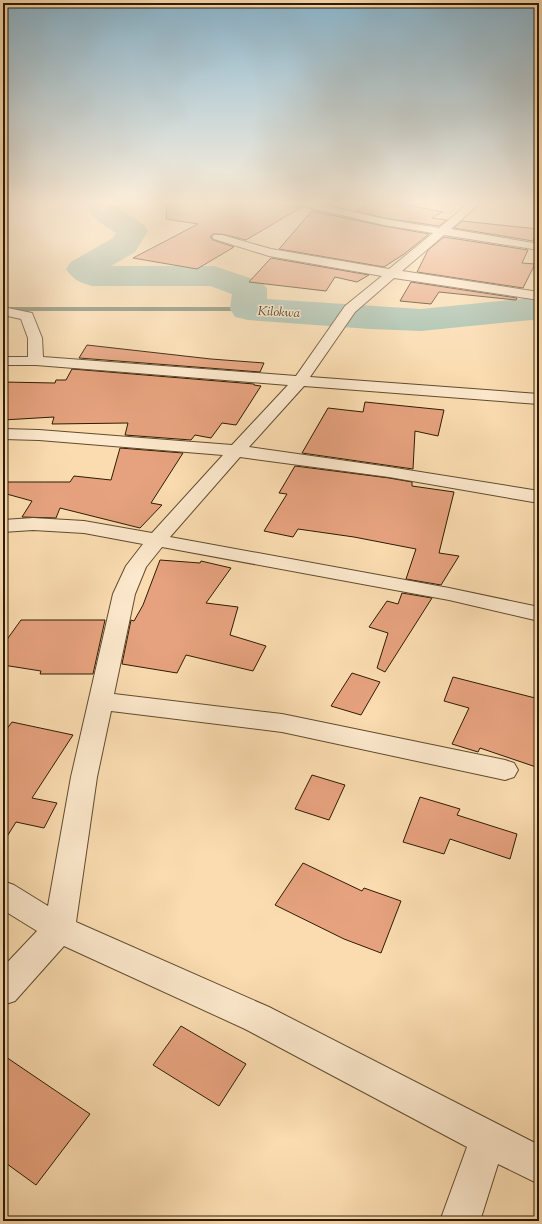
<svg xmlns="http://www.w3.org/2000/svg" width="542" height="1224" font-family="'Sorts Mill Goudy',serif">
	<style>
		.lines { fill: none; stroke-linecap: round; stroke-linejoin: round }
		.stream { fill: #717c68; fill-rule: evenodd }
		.river { fill: #9ebcac; fill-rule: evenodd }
		.building { fill: #e6a27e; stroke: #2e1c03 }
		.street-casing { stroke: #614c2e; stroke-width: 2 }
		.street { fill: #fce8cc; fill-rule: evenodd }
		.labels { text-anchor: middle; stroke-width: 3; stroke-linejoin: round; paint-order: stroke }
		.far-water-label { font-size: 13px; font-style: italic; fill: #504c36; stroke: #fce8cc }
	</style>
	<rect width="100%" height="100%" fill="#fadcb0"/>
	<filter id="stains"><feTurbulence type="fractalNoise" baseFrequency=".005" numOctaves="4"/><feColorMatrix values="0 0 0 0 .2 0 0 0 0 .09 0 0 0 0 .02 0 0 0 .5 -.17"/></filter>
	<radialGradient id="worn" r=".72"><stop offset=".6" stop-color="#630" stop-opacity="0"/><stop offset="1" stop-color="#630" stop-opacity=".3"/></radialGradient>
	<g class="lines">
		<path class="stream" d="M3,307H248L251,309L248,311H3Z"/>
		<path class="river" d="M88,203H116V206L144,225L148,231L135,252L111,266H214L262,282L267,289V299L421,309L531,298L539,299V321L531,320L421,331L370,329L248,320L235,317L230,309L232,294L210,286H92C80,283 73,279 66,269L71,262L113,238L116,233C106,226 87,217 88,203Z"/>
	</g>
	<path class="building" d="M167,203H261L300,208L246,240L222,234H213L210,237L213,240L234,247L197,269L133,258L198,224L166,219Z
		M371,203H397L443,212L432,218L447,220L439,226L384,218L356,211Z
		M312,211L384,226L429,234L404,254L384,267L279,249Z
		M462,221L538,229L533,241L454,228Z
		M444,237L528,250L522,263L535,264L523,288L417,272L428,250Z
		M271,258L369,275L357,282L335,277L326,291L249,282Z
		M411,282L517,298L516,300L439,292L431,304L400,301Z
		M87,345L211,359L264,363L260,372L79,358Z
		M72,369L254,384V385L261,386L236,425L222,423L211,438L195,435L191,440L125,435L128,423L52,424L54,417L3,420V382L55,383L56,380H66Z
		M365,402L444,410L438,436L415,431L413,469L302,453L328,408L363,412Z
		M120,448L183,453L151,503L162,505L140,528L60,508L56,518L22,517L32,501L3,493V482H70L74,476L111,480Z
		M295,466L389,478L412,482V486L454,492L439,553L459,556L441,585L406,579L416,549L354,537L298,529L293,537L264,531L287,494L279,493Z
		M160,560L200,563L201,561L231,568L206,603L238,607L230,635L266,646L253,671L186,655L177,673L122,664L131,620L134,621L143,605Z
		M402,593L432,598L385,672L377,668L388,633L369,627L387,601L398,604Z
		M21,620H105L93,674H40L41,671L3,665V645Z
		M352,673L380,682L361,715L331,706Z
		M453,677L539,699V768L480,748L478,752L452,744L469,708L444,701Z
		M12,722L73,735L32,798L57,803L44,828L16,822L3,843V734Z
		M312,775L345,785L329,820L295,809Z
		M420,797L460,809L457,815L517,834L510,859L450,839L444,854L403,842Z
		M303,863L362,891L364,888L401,901L381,953L344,939L275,905Z
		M181,1026L246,1064L219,1106L153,1065Z
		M3,1055L90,1114L36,1185L3,1161Z"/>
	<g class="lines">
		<defs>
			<path id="street" d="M297,203H316L384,219L439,228L469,203H480L451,229L539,244V250L444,235L402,271L539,292V300L394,278L355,312L310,377L539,394V404L304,386L249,447L389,467L539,491V503L389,477L240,457L170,537L449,588L539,607V621L449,600L162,547L146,567L135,594L114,694L282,714L505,760L514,763L518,770L514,777L505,780L282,732L111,711L97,777L76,922L269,1007L539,1145V1184L498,1164L480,1221H440L467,1147L245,1029L64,946L15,1001L3,1005V967L37,931L3,910V881L14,885L48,906L71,777L113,594L126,566L143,544L84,533L33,530L3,532V520L33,518L84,521L152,533L223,455L39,440L3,439V429L39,430L232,445L288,385L36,365H3V357H28V338L21,319L3,315V307L32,313L42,338L43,357L296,376L345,306L382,276L269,256L214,239L212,237L214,235H222L271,249L389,269L433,233L384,225L298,205Z"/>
		</defs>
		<use href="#street" class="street-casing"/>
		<use href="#street" class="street"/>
	</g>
	<linearGradient id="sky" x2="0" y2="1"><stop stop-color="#8ab7d0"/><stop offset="0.54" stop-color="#fdefdb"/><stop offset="1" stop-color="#fdefdb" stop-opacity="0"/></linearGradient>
	<rect width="542" height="375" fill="url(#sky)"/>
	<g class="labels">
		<g class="far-water-label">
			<text transform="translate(279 311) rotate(3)" y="5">Kilokwa</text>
		</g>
	</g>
	<rect width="542" height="1224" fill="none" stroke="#fadcb0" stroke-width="16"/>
	<rect x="4" y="4" width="534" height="1216" fill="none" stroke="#2e1c03" stroke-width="2"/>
	<rect x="8" y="8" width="526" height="1208" fill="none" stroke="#2e1c03"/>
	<rect width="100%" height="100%" filter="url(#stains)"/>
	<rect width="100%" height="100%" fill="url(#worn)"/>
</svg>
